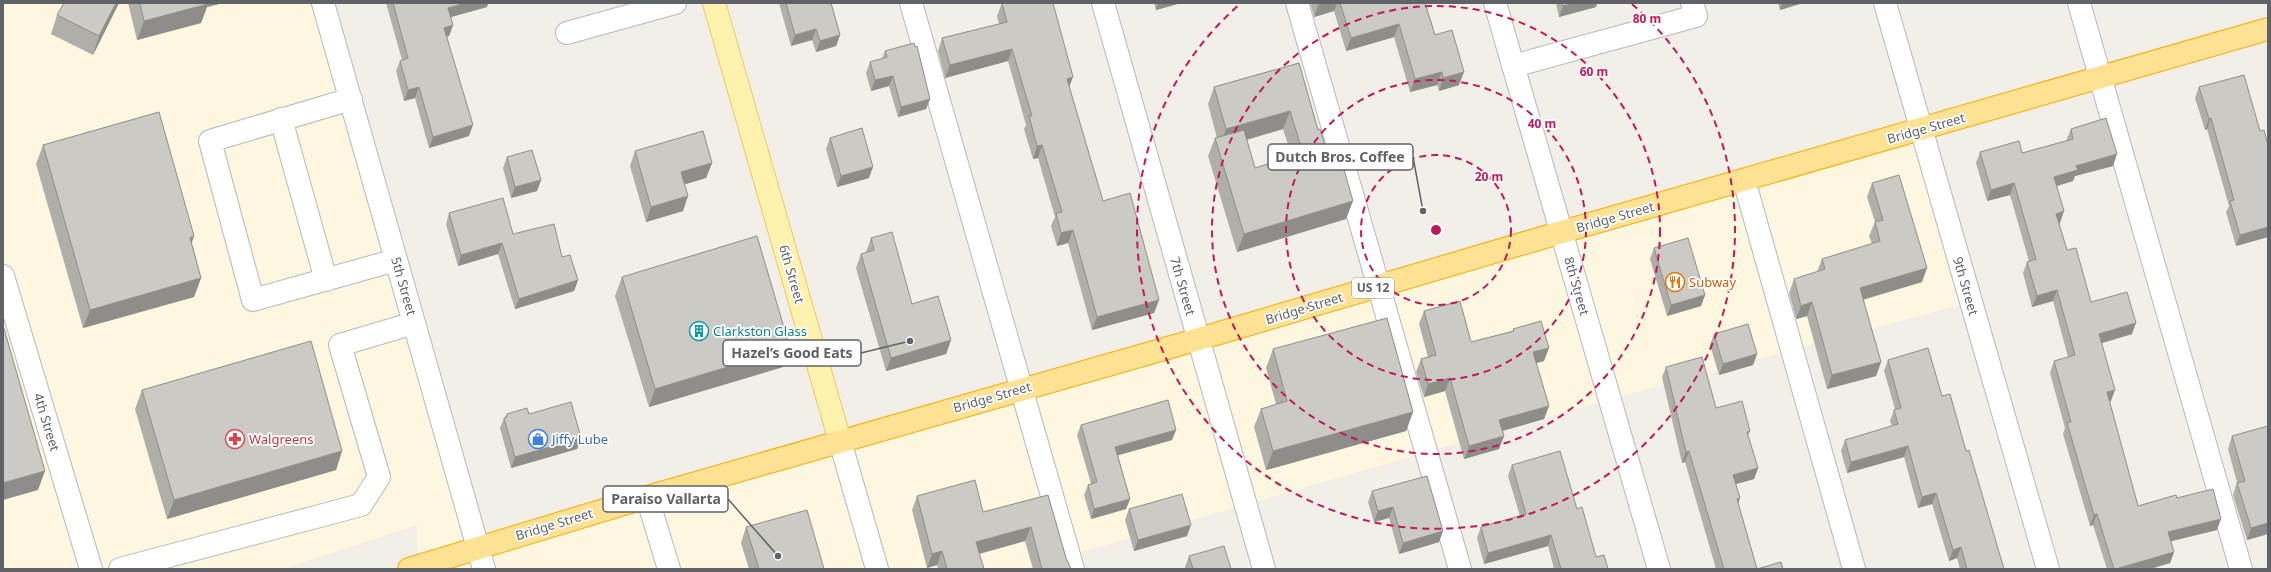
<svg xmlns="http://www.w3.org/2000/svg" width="2271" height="572" font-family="'Noto Sans',sans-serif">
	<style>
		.commercial { fill: #fef7e0 }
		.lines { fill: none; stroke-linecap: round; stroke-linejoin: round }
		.minor-casing { stroke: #b5b8bc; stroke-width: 24 }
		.major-casing { stroke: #f2c960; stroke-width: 24 }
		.highway-casing { stroke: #f9ab00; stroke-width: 24 }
		.minor { stroke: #fff; stroke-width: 22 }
		.major { stroke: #fff2af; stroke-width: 22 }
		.highway { stroke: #fde293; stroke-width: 22 }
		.wall { fill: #afaea9; fill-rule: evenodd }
		.shaded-wall { fill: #8f8d8a }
		.building { fill: #cccac5; stroke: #8f8d8a }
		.ring { fill: none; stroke: #c2185b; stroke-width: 2; stroke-dasharray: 7 5 }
		.labels { text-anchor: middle; stroke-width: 3.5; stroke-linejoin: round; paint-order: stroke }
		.shield { fill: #fff; stroke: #8f9295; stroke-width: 1 }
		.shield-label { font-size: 12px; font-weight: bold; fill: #5f6368 }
		.street-label { font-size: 13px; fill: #5f6368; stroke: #fff }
		.food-label { font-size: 13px; fill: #c56008; stroke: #fff; text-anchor: start }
		.culture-label { font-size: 13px; fill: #0d838f; stroke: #fff; text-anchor: start }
		.health-label { font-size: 13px; fill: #be3a42; stroke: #fff; text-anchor: start }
		.shop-label { font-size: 13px; fill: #366cbe; stroke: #fff; text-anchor: start }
		.centre { fill: #c2185b; stroke: #fff; stroke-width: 2 }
		.ring-label { font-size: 12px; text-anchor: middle; font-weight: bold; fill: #c2185b; stroke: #fff; stroke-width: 3.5; stroke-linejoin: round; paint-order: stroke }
		.leader { fill: none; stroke: #5f6368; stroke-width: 1.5 }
		.callout-dot { fill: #5f6368; stroke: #fff; stroke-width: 1.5 }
		.callout { fill: #fff; stroke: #5f6368; stroke-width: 1.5 }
		.callout-label { font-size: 14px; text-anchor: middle; font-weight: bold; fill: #5f6368 }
	</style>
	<rect width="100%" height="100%" fill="#f1efe8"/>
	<path class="commercial" d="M3,3H323L478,547L1921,130L1971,302L1610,399L1023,569H418L417,525L282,569H3Z"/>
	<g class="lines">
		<defs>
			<path id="minor" d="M323,3L484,569
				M911,3L1073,569
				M1103,3L1264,569
				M1297,3L1460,569
				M1495,3L1659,569
				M1885,3L2048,569
				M2079,3L2241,569
				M567,33L675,3
				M1513,66L1696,16L1692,3
				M351,99L210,141L253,300L396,260
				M281,119L326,280
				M1744,180L1854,569
				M3,276L91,569
				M840,441L877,569
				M647,497L669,569
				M120,569L361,505L379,477L340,345L414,323"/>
			<path id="major" d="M714,3L840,441"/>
			<path id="highway" d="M409,569L647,497L1199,339L1562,232L2268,29"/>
		</defs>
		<use href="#minor" class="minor-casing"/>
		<use href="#major" class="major-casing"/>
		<use href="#highway" class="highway-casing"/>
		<use href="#minor" class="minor"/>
		<use href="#major" class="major"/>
		<use href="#highway" class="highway"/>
	</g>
	<path class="wall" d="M119,3L93,55L51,34L57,15Z
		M128,3H223L207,7L201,23L137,40Z
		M386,3H488L487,7L451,17L453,25L449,36L447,37L469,136L429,148L415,98L404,101L396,71L400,61L402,60Z
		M779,3H831L840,35L836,46L816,52L812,40L791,46Z
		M1002,3L1069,87L1103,201L1159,300L1154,313L1092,330L1068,243L1057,246L1051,226L1055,217L1038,158L1033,159L1024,129L1026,125L1008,61L945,78L938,51L942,38L999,24L997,16Z
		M1154,3H1181L1156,10Z
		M1310,3H1425L1435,35L1459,85L1439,91L1437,85L1410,92L1394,37L1346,51L1334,11L1314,17Z
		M1556,3H1597L1596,7L1559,17Z
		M1778,3H1803L1780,10Z
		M885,51L930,99L926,109L898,117L889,86L871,91L866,73L870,62L882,59Z
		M1299,63L1318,130L1346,219L1237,252L1208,156L1215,138H1217L1208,104L1214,87ZM1283,129L1292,157L1255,168L1247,140Z
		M2199,87L2260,131L2268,145V237L2236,246L2226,212L2229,206L2207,129L2205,130L2195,98Z
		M2071,129L2113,166L2075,176L2073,181L2057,186L2060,223H2059L2067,250L2091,302L2132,334L2102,343L2111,401L2109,402L2138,506L2177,498L2217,530L2171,541L2174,552L2170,563L2150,569H2107L2093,525L2090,526L2063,434L2065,428L2050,373L2054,361L2068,357L2053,301L2032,307L2023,273L2027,262L2029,261L2010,195L1987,201L1976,163L1980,152L2022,153L2066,141Z
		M830,138L869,178L837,187L826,149Z
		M43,145L192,244L201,278L194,297L83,328L36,164Z
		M635,151L712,163L706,178L685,184L683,211L646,222L630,166Z
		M507,157L541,180L537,191L511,198L503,168Z
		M1872,183L1922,282L1863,300L1881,362L1876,376L1827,389L1807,316L1796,319L1789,293L1794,279L1817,272L1822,259L1872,244L1869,236L1875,222L1867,197Z
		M449,213L513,234L562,257L578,280L574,291L515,309L498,254L458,266L446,224Z
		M871,238L912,304L951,340L946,354L886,371L856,268L861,254L866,253V252Z
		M1654,248L1705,295L1701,306L1667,316L1650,259Z
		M622,277L783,367L649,407L615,296Z
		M1424,311L1471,342L1513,331V329L1544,361L1536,363L1549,406L1544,419L1502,431L1504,436L1499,449L1464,459L1445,391L1424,397L1416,372L1421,359L1428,357L1419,324Z
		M1714,334L1757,354L1753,365L1719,375L1710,345Z
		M1273,349L1413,412L1406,431L1266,470L1254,427L1261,409L1276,404L1266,368Z
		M1888,360L1942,396L1966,451L2004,569H1960L1957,558L1949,561L1932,504L1918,508L1904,457L1847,473L1841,451L1845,440L1892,426L1890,421L1894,410L1895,409L1884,371Z
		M1666,367L1716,408L1750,431L1748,436L1758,468L1754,479L1736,484L1740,498L1738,503L1757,569H1716L1685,462L1682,463L1662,377Z
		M142,390L342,451L336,470L167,519L135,409Z
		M507,414H529L581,438L577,449L511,468L500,428L504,418L505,417Z
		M1081,425L1176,430L1172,440L1118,455L1130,499L1126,509L1091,519L1084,495L1088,485L1091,484L1077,435Z
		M2268,426V534L2247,540L2233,495L2237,482L2228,449L2232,436Z
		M1512,465L1577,509L1596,557L1608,569H1554L1548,546L1484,564L1477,538L1481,527L1520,516L1508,476Z
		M1372,491L1443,531L1439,542L1399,554L1389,518L1374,522L1368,502Z
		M1048,495L1066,558L1071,569H1033L1025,541L979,554L984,569H938L937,565L927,568L912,510L917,496L983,512Z
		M1129,509L1187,536L1134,551L1125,520Z
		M746,527L824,569H749L741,543Z
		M1189,556L1231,569H1185V567Z"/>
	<path class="shaded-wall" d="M116,3H119L93,55L99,36Z
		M200,3H223L207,7L201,23L137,40L144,21Z
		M466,3H488L487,7L444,19L448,8Z
		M1158,3H1181L1156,10Z
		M1322,3H1337L1334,11L1314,17L1319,4Z
		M1574,3H1597L1596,7L1559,17L1563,6Z
		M1782,3H1803L1780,10Z
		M1399,24L1394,37L1346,51L1351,38Z
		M453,25L449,36L440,39L444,28Z
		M816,29L812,40L791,46L795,35Z
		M840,35L836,46L816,52L820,41Z
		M1012,49L1008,61L945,78L950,65Z
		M1442,72L1437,85L1410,92L1415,79Z
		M1464,72L1459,85L1439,91L1443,78Z
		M893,76L889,86L871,91L875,80Z
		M1073,77L1068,90L1067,79Z
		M419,87L415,98L404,101L408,90Z
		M930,99L926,109L898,117L901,107Z
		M1290,111L1283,129L1220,147L1226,129Z
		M2211,118L2207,129L2205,130L2209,119Z
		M473,125L469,136L429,148L433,137Z
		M1042,145L1038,158L1033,159L1037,146Z
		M2117,154L2113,166L2075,176L2073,181L2050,188L2054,177L2076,166Z
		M712,163L706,178L676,187L681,172Z
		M873,167L869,178L837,187L841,176Z
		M541,180L537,191L511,198L515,187Z
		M2014,183L2010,195L1987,201L1991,190Z
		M688,196L683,211L646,222L651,207Z
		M1353,201L1346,219L1237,252L1244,234Z
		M2064,211L2060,223L2052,225L2056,214Z
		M2268,227V237L2236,246L2240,235Z
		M1073,230L1068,243L1057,246L1061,233Z
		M194,236L188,255L190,238Z
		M502,243L498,254L458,266L461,255Z
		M1927,268L1922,282L1854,302L1860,288Z
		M201,278L194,297L83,328L90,310Z
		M578,280L574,291L515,309L519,299Z
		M2057,290L2053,301L2032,307L2037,296Z
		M1705,295L1701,306L1667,316L1671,305Z
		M1159,300L1154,313L1092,330L1097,317Z
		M1812,302L1807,316L1796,319L1801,306Z
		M2136,323L2132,334L2095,345L2099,334Z
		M951,340L946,354L886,371L891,358Z
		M790,348L783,367L649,407L655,389Z
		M1549,348L1544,361L1529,365L1533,352Z
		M1757,354L1753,365L1719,375L1723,364Z
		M1881,362L1876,376L1827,389L1832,375Z
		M1450,378L1445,391L1424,397L1428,384Z
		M2115,390L2111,401L2103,404L2107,392Z
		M1549,406L1544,419L1495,433L1499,420Z
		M1413,412L1406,431L1266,470L1273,451Z
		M1176,430L1172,440L1112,457L1115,447Z
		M1504,436L1499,449L1464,459L1469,446Z
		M581,438L577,449L511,468L515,457Z
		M1908,446L1904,457L1847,473L1851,462Z
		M342,451L336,470L167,519L174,500Z
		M1689,451L1685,462L1682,463L1686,452Z
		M1758,468L1754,479L1729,486L1733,475Z
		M45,471L38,490L3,500V483Z
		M1936,493L1932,504L1918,508L1922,497Z
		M1740,498L1736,509L1737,499Z
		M1130,499L1126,509L1091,519L1094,509Z
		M1393,507L1389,518L1374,522L1378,511Z
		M2097,514L2093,525L2090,526L2094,515Z
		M2221,519L2217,530L2164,543L2168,532Z
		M2268,523V534L2247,540L2251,528Z
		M1191,525L1187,536L1134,551L1138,540Z
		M1031,527L1025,541L971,556L976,542Z
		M1443,531L1439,542L1399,554L1403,543Z
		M1551,535L1548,546L1484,564L1488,553Z
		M1961,547L1957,558L1949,561L1953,550Z
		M942,551L937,565L927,568L932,554Z
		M2174,552L2170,563L2150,569H2116Z"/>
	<path class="building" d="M64,3H116L99,36L57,15Z
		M140,3H207L208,4L144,21Z
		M393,3H466L448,8L453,25L444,28L473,125L433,137L419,87L408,90L400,61L408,58Z
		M786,3H831L840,35L820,41L816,29L795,35Z
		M1002,3H1053L1073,77L1067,79L1103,201L1130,193L1159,300L1097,317L1073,230L1061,233L1056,213L1062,212L1042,145L1037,146L1029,116H1032L1012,49L950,65L942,38L1007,22Z
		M1340,3H1425L1435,35L1452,30L1464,72L1443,78L1442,72L1415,79L1399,24L1351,38Z
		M1562,3H1574L1563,6Z
		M914,43L915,47L917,46L930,99L901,107L893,76L875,80L870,62L887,57L885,51Z
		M1299,63L1318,130L1320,129L1326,149L1337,145L1353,201L1244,234L1215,138L1244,130L1255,168L1303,153L1290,111L1226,129L1214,87Z
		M2244,75L2260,131L2264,130L2268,145V227L2240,235L2230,201L2234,200L2211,118L2209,119L2199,87Z
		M159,112L194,236L190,238L201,278L90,310L43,145Z
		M2106,118L2117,154L2076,166L2078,170L2054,177L2064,211L2056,214L2067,250L2076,248L2091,302L2127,292L2136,323L2099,334L2115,390L2107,392L2138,506L2176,495L2177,498L2213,489L2221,519L2168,532L2174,552L2116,569H2114L2097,514L2094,515L2067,423L2071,422L2054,361L2075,355L2057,290L2037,296L2027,262L2036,259L2014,183L1991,190L1980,152L2019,141L2022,153L2073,139L2071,129Z
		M862,128L873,167L841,176L830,138Z
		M703,131L712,163L681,172L688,196L651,207L635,151Z
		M532,150L541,180L515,187L507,157Z
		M1899,175L1927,268L1860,288L1881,362L1832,375L1812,302L1801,306L1794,279L1825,269L1822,259L1880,241L1875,222L1883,220L1872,183Z
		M503,198L513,234L554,224L562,257L570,255L578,280L519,299L502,243L461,255L449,213Z
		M892,232L912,304L938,296L951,340L891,358L861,254L874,250L871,238Z
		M757,236L790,348L655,389L622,277Z
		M1688,238L1705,295L1671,305L1654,248Z
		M1460,301L1471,342L1514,331L1513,329L1541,321L1549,348L1533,352L1549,406L1499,420L1504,436L1469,446L1450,378L1428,384L1421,359L1436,355L1424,311Z
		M1387,318L1413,412L1273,451L1261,409L1287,401L1273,349Z
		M1748,324L1757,354L1723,364L1714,334Z
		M3,325L45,471L3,483Z
		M311,341L342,451L174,500L142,390Z
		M1928,348L1942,396L1950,394L1966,451L1969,450L2004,569H1967L1961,547L1953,550L1936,493L1922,497L1908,446L1851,462L1845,440L1898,424L1894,410L1901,408L1888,360Z
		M1702,357L1716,408L1742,401L1750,431L1747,432L1758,468L1733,475L1740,498L1737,499L1757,569H1724L1689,451L1686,452L1666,367Z
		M1168,400L1176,430L1115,447L1130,499L1094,509L1088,485L1097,482L1081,425Z
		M571,402L581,438L515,457L504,418L507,417V414L527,408L529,414Z
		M2268,426V523L2251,528L2237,483L2245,481L2232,436Z
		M1560,451L1577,509L1582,507L1596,557L1604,555L1608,569H1561L1551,535L1488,553L1481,527L1526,514L1512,465Z
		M1427,476L1443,531L1403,543L1393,507L1378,511L1372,491Z
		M975,480L983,512L1048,495L1066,558L1071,569H1042L1031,527L976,542L984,569H947L942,551L932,554L917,496Z
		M1182,494L1191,525L1138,540L1129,509Z
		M807,510L824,569H759L746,527Z
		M1224,546L1231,569H1193L1189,556Z
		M1781,562L1783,569H1757Z"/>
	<g class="ring">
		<circle cx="1436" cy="230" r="75"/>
		<circle cx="1436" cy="230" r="150"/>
		<circle cx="1436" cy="230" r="224"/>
		<path d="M1632 4A299 299 0 1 1 1240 4"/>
	</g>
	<defs>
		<symbol id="restaurant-ring" viewBox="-11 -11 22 22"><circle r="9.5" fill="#fff" stroke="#e8710a" stroke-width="1.5"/><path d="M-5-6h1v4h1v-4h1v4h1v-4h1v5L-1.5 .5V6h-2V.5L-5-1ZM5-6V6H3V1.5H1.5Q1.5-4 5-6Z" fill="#e8710a"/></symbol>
		<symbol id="building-ring" viewBox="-11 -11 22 22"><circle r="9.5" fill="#fff" stroke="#0f9aa8" stroke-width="1.5"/><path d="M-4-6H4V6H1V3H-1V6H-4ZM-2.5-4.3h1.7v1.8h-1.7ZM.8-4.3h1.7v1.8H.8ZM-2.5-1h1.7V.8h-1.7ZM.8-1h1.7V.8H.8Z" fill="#0f9aa8"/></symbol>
		<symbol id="pharmacy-ring" viewBox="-11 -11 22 22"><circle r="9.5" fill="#fff" stroke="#e0444e" stroke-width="1.5"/><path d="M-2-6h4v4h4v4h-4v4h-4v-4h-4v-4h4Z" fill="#e0444e"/></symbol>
		<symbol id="shop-ring" viewBox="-11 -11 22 22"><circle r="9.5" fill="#fff" stroke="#3f7fe0" stroke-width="1.5"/><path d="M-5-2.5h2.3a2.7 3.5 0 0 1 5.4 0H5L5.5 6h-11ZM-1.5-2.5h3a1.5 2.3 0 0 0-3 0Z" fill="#3f7fe0"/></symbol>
	</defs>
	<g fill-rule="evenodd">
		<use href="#restaurant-ring" x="1664" y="271" width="22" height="22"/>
		<use href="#building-ring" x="688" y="320" width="22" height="22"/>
		<use href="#pharmacy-ring" x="224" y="428" width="22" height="22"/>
		<use href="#shop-ring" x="527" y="428" width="22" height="22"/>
	</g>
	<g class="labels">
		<rect class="shield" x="1352" y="278" width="42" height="20" rx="3"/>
		<g class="shield-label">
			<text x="1373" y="292">US 12</text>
		</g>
		<g class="street-label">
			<text transform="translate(1926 128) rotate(-16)" y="5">Bridge Street</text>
			<text transform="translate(1615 217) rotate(-16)" y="5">Bridge Street</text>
			<text transform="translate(792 274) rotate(74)" y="5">6th Street</text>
			<text transform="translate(404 286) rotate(74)" y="5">5th Street</text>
			<text transform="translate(1183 286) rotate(74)" y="5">7th Street</text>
			<text transform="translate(1577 286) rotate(74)" y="5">8th Street</text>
			<text transform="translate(1966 286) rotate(74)" y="5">9th Street</text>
			<text transform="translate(1304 308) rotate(-17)" y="5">Bridge Street</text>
			<text transform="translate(992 397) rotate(-16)" y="5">Bridge Street</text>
			<text transform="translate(47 422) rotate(73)" y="5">4th Street</text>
			<text transform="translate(554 524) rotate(-17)" y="5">Bridge Street</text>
		</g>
		<g class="food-label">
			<text x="1689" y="287">Subway</text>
		</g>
		<g class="culture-label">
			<text x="713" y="336">Clarkston Glass</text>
		</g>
		<g class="health-label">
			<text x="249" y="444">Walgreens</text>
		</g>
		<g class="shop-label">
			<text x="552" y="444">Jiffy Lube</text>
		</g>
	</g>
	<circle cx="1436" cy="230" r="6" class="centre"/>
	<g class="ring-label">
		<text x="1647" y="23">80 m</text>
		<text x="1594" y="76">60 m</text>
		<text x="1542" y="128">40 m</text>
		<text x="1489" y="181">20 m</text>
	</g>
	<path class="leader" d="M1423 211L1413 157M910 341L861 353M778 556L728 499"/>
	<g class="callout-dot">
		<circle cx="1423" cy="211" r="4"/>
		<circle cx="910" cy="341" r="4"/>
		<circle cx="778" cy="556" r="4"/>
	</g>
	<g class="callout">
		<rect x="1268" y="144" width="145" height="26" rx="4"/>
		<rect x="723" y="340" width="138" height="26" rx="4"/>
		<rect x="603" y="486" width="125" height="26" rx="4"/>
	</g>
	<g class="callout-label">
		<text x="1340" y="162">Dutch Bros. Coffee</text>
		<text x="792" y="358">Hazel’s Good Eats</text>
		<text x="666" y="504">Paraiso Vallarta</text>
	</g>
	<rect width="2271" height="572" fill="none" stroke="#5f6368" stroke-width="8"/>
</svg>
